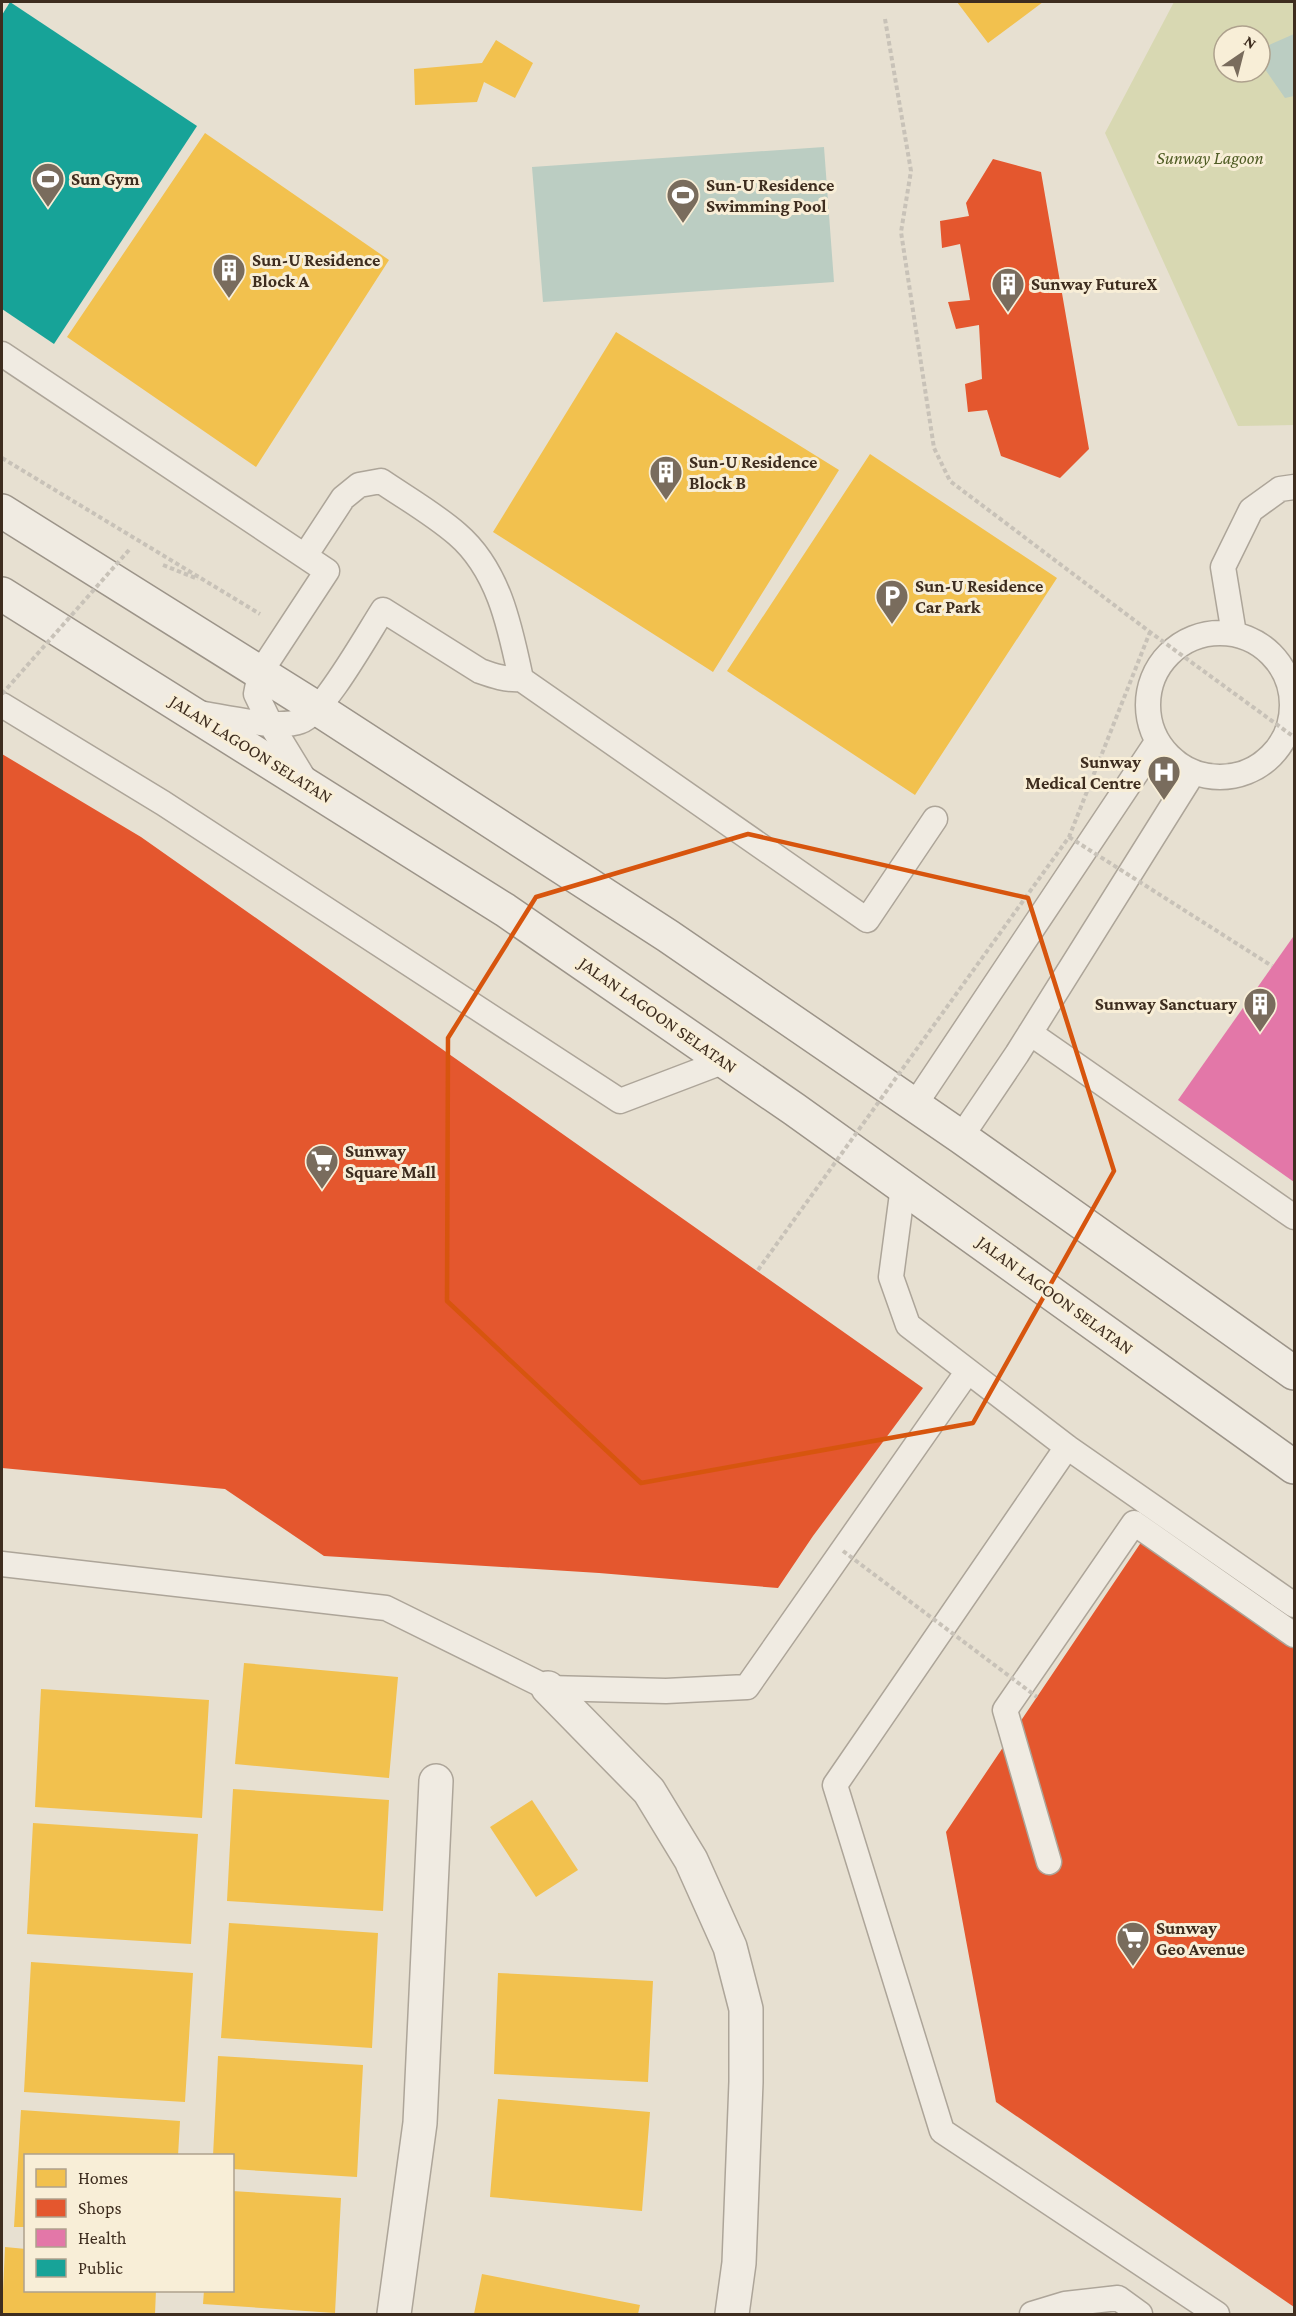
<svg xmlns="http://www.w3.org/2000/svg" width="1296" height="2316" font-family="'Crimson Pro',serif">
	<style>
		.green { fill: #d8d8b2; fill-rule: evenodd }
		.water { fill: #bbcdc2 }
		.homes { fill: #f2c14e }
		.shops { fill: #e4572e }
		.health { fill: #e377a8 }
		.public { fill: #17a398 }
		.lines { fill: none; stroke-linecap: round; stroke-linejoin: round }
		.lane-casing { stroke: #ada599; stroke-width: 27 }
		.street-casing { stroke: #ada599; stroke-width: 36 }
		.secondary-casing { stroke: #9c9489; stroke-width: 36 }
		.path { stroke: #c8c2b8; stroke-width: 4; stroke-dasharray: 4.5 3; stroke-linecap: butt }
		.lane { stroke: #f0ebe2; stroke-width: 24 }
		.street { stroke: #f0ebe2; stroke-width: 33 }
		.secondary { stroke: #f0ebe2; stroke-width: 33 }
		.path-bridge { stroke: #c8c2b8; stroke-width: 4; stroke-dasharray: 4.5 3; stroke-linecap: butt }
		.marked { fill: none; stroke: #d7550e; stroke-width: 4.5; stroke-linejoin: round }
		.labels { text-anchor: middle; stroke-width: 6; stroke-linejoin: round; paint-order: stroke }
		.park-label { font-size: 18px; font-style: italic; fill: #4f5c24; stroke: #f8eed7 }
		.poi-label { font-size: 18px; font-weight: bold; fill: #3e2d1f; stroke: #f8eed7; text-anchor: start }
		.street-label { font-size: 18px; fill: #3e2d1f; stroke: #f8eed7 }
	</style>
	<rect width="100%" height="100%" fill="#e7e0d1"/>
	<path class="green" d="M1174,2H1294V425L1238,426L1105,133ZM1224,36H1260V72H1224Z"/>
	<path class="water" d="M1294,34V96L1285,98L1260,62V49Z
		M824,147L834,282L543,302L532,167Z"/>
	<path class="homes" d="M957,2H1043L988,43Z
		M496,40L533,63L515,98L484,82L477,102L415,105L414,69L482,63Z
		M205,133L389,260L256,467L67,337Z
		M616,332L839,470L713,672L493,532Z
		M870,454L1057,578L915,795L727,671Z
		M244,1663L398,1677L389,1778L235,1764Z
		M41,1689L209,1700L202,1818L35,1807Z
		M233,1789L389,1800L383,1911L227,1901Z
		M532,1800L578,1870L536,1897L490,1827Z
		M33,1823L198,1834L191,1944L27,1934Z
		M229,1923L378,1933L372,2048L221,2038Z
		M31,1962L193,1973L185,2102L24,2092Z
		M498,1973L653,1981L648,2082L494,2074Z
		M218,2056L363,2065L357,2177L232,2169V2156H213Z
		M498,2099L650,2112L642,2211L490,2197Z
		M21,2110L180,2121L178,2156H26V2227H14Z
		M232,2191L341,2198L335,2313L203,2304L204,2290H232Z
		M5,2247L26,2249V2290H156L155,2314H2Z
		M482,2274L640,2305L638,2314H474Z"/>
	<path class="shops" d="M993,159L1041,172L1089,449L1060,478L1001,456L987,410L968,412L965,384L982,379L979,325L956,329L948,302L970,300L960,244L942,248L940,221L969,216L966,203Z
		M2,754L141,837L923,1388L813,1536L778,1588L599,1573L324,1556L225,1489L2,1468Z
		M1146,1535L1294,1640V2307L996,2102L946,1832Z"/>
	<path class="health" d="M1293,937L1294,938V1182L1178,1100Z"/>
	<path class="public" d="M10,2L197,126L54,344L2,309V15Z"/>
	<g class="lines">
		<defs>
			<path id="lane" d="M2,354L327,571L260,673L256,694L270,723L306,782
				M1148 705a72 72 0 1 1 144 0a72 72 0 1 1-144 0Z
				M1234,634L1223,567L1251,510L1280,489L1294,487
				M521,679L867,920L935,819
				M2,705L163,803L620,1101L725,1061
				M199,713C225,717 277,730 301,721C323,714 368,633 383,610L480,671C494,676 506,680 521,679C510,627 499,570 457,534C434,514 406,498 381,481L359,485L343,498L305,556
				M1030,1033L1294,1217
				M914,1106L1157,742
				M961,1137L1017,1054L1193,773
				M903,1186L891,1277L908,1325L1067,1447L1294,1605
				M1067,1447L835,1785L942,2131L1217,2314
				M2,1564L386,1608L548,1688L666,1691L747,1687L968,1371
				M1049,1862L1005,1710L1134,1523L1294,1635
				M1032,2314L1065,2304L1118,2298L1140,2314"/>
			<path id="street" d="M548,1688L649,1791L691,1860L730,1947L746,2009V2082L739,2263L732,2314
				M394,2314L420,2123L436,1781"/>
			<path id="secondary" d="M2,511L318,709L668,936L961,1137L1294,1373
				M2,594L505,910L794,1109L1294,1467"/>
		</defs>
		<use href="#lane" class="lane-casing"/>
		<use href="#street" class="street-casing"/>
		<use href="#secondary" class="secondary-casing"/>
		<path class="path" d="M2,458L260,614
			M163,565L198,579"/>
		<use href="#lane" class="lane"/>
		<use href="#street" class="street"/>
		<use href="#secondary" class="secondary"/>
		<path class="path-bridge" d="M885,19L911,171L901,232L934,448L950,481L1150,632L1294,737
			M2,694L129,550
			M1069,837L1272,966
			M758,1270L1069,837L1150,632
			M843,1551L1037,1697"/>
	</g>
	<path class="marked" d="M748,834L1028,898L1114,1171L973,1423L641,1483L447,1301L448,1038L536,897Z"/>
	<defs>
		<symbol id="stadium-pin" viewBox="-11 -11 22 30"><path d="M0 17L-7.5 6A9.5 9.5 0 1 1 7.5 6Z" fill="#796c5d" stroke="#f8eed7"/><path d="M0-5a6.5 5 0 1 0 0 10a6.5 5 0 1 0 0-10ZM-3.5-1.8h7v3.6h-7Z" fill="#fff"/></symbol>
		<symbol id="building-pin" viewBox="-11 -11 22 30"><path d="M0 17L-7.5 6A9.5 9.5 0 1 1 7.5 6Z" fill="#796c5d" stroke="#f8eed7"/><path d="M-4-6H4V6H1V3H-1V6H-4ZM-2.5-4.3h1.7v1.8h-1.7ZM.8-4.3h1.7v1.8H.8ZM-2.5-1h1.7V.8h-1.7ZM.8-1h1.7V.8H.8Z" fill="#fff"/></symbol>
		<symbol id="parking-pin" viewBox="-11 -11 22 30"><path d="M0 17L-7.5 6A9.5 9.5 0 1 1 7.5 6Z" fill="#796c5d" stroke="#f8eed7"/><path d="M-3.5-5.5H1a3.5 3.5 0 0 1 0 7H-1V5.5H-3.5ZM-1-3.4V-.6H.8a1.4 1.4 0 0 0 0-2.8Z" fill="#fff"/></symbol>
		<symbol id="hospital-pin" viewBox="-11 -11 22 30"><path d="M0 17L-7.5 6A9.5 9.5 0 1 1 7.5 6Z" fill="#796c5d" stroke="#f8eed7"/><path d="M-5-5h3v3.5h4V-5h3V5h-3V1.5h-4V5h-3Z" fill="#fff"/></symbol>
		<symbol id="supermarket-pin" viewBox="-11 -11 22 30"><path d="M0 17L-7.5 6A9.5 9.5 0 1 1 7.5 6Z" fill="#796c5d" stroke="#f8eed7"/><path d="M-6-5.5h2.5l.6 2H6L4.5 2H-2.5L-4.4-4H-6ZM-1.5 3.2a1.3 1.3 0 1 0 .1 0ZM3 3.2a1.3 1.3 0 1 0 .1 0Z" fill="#fff"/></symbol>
	</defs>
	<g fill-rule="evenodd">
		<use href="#stadium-pin" x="29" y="160" width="38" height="52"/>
		<use href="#stadium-pin" x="664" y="176" width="38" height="52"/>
		<use href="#building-pin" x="210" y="251" width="38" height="52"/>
		<use href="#building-pin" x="989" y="265" width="38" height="52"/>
		<use href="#building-pin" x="647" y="453" width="38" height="52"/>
		<use href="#parking-pin" x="873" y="577" width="38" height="52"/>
		<use href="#hospital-pin" x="1145" y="753" width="38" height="52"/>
		<use href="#building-pin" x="1241" y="985" width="38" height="52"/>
		<use href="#supermarket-pin" x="303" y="1142" width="38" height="52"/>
		<use href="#supermarket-pin" x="1114" y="1919" width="38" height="52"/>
	</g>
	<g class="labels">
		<g class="park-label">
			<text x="1210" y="164">Sunway Lagoon</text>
		</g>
		<g class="poi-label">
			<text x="71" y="185">Sun Gym</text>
			<text x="706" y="191">Sun-U Residence<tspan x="706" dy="21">Swimming Pool</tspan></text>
			<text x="252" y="266">Sun-U Residence<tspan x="252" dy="21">Block A</tspan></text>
			<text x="1031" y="290">Sunway FutureX</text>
			<text x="689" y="468">Sun-U Residence<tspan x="689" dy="21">Block B</tspan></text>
			<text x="915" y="592">Sun-U Residence<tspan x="915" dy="21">Car Park</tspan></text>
			<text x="1141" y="768" text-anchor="end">Sunway<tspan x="1141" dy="21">Medical Centre</tspan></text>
			<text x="1237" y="1010" text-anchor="end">Sunway Sanctuary</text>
			<text x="345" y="1157">Sunway<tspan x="345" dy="21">Square Mall</tspan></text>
			<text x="1156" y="1934">Sunway<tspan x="1156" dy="21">Geo Avenue</tspan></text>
		</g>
		<g class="street-label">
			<text transform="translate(251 749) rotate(32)" y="6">JALAN LAGOON SELATAN</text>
			<text transform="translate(658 1015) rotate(35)" y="6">JALAN LAGOON SELATAN</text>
			<text transform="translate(1055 1295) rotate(36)" y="6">JALAN LAGOON SELATAN</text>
		</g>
	</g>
	<rect width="1296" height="2316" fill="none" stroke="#3e2d1f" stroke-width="6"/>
	<rect x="24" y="2154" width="210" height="138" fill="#f8eed7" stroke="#aea18d" stroke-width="1.5"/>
	<rect x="36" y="2169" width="30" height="18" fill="#f2c14e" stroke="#aea18d" stroke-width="1.5"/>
	<text x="78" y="2184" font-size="18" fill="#3e2d1f">Homes</text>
	<rect x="36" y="2199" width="30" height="18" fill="#e4572e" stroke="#aea18d" stroke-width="1.5"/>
	<text x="78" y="2214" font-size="18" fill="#3e2d1f">Shops</text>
	<rect x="36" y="2229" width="30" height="18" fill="#e377a8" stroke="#aea18d" stroke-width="1.5"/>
	<text x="78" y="2244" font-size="18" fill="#3e2d1f">Health</text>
	<rect x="36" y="2259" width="30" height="18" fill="#17a398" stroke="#aea18d" stroke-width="1.5"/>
	<text x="78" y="2274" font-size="18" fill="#3e2d1f">Public</text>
	<g transform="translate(1242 54) rotate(35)"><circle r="28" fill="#f8eed7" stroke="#aea18d" stroke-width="1.5"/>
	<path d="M0-4.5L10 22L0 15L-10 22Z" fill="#796c5d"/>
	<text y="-9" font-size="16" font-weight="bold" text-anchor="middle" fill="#3e2d1f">N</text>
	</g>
</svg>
